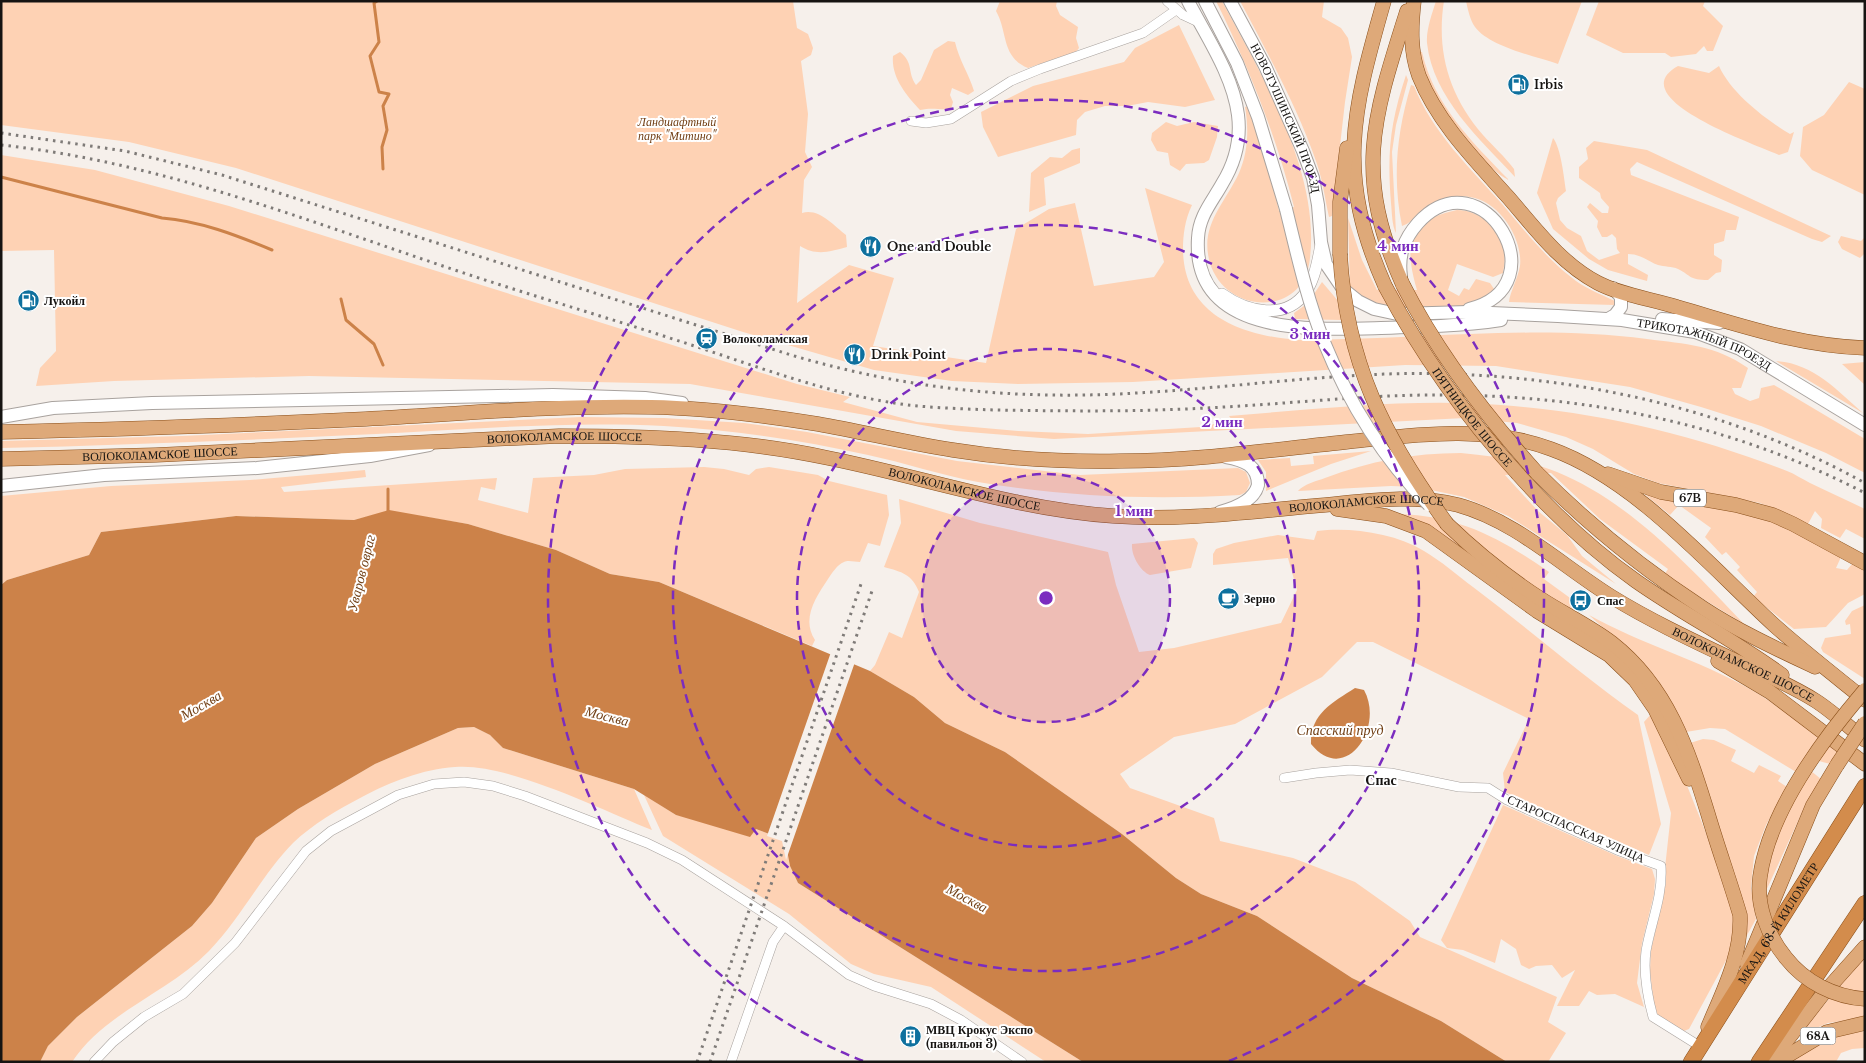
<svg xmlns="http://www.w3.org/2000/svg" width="1866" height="1063" font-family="'Libre Baskerville',serif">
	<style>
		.green { fill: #fed2b4 }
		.water { fill: #cc8249 }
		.pier { fill: #f6f0eb }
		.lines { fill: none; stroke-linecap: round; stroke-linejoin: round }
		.stream { stroke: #cc8249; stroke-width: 3 }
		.minor-casing { stroke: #a8a29e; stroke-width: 10 }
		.tertiary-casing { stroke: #a8a29e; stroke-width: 12 }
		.secondary-casing { stroke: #a8a29e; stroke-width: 14 }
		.primary-casing { stroke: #8a4f1a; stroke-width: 15 }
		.trunk-casing { stroke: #8a4f1a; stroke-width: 16 }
		.minor { stroke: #fff; stroke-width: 9 }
		.tertiary { stroke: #fff; stroke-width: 11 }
		.secondary { stroke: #fff; stroke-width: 12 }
		.primary { stroke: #dea979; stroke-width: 14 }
		.trunk { stroke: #d38c4c; stroke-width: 15 }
		.rail { stroke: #7f7b78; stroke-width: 3; stroke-dasharray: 2.5 5; stroke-linecap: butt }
		.secondary-bridge-casing { stroke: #a8a29e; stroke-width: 14; stroke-linecap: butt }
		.primary-bridge-casing { stroke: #8a4f1a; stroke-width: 15; stroke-linecap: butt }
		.secondary-bridge { stroke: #fff; stroke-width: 12 }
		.primary-bridge { stroke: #dea979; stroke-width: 14 }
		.ring { fill: none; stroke: #7b2cbf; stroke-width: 2.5; stroke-dasharray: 9 6 }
		.labels { text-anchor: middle; stroke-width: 4; stroke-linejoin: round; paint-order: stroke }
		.shield { fill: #fff; stroke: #5c5a59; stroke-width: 1 }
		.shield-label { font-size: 11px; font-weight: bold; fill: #161412 }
		.poi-label { font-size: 12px; font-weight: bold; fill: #161412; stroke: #fff; text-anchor: start }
		.street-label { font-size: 12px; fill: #161412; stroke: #fff }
		.park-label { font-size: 12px; font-style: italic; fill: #734117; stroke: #fff }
		.water-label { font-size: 14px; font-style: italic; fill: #724016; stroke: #fff }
		.neighbourhood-label { font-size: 14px; font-weight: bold; fill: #161412; stroke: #fff }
		.centre { fill: #7b2cbf; stroke: #fff; stroke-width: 2.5 }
		.ring-label { font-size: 15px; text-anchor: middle; font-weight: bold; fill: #7b2cbf; stroke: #fff; stroke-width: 4; stroke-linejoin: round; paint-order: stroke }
	</style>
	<rect width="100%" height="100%" fill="#f6f0eb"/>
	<path class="green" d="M1,1H793L797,28L808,34L813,48L811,55L801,61L808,114L805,152L812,167L804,180L802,213C819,208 833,225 846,235L847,247C829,252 816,256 800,246L797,303L849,265L894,278L873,346L986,363L1016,229L1049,209L1075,203L1094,286L1154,277L1164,262L1145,188L1192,205C1185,220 1183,234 1183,250C1184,316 1243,336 1299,340C1415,340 1531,324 1647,339C1686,344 1715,345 1748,368L1741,388H1732L1735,394L1750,401L1759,398L1761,388L1774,385L1865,439V473L1826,453L1761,426L1701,407L1630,387L1496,366L1405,365L1133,382L1018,384L952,381L874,370L743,332L236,168L129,142L1,125Z
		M1000,1H1057L1056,6L1060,15L1078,27L1076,38L1079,48L1076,52L1028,68C1001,57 1008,32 996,11Z
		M1216,1H1222C1262,76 1320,171 1310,258C1304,319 1225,314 1210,263C1199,226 1224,205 1239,173C1248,153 1249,129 1245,107L1248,106L1270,172L1279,211L1294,207C1276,135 1249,68 1216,1Z
		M1240,1H1324L1322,17L1341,28L1348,38L1352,57L1345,102L1332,216L1329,217C1325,199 1323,182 1317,164C1298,108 1268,54 1240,1Z
		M1436,1H1444C1436,51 1449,96 1483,135C1493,146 1505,157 1514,169L1515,177C1480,139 1433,98 1427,43C1426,30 1432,14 1436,1Z
		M1466,1H1582L1558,64C1535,56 1490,47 1475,27C1470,20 1468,10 1466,1Z
		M1599,1H1705L1703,6L1723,26L1713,51H1707L1704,46L1696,54L1671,57L1665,53H1623L1586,35Z
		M1179,25L1215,100L1185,107L1148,102L1127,106H1105L1085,112L1077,120L1076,135L998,157L983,127L981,112L1033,86L1124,62L1135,48Z
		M948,41L955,42C959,60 969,74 974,91L968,95L952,88L950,95L953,102L951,109C938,110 933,107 920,110C906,95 891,77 893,56L900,52C914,63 907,72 916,85L921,80L934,50Z
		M1419,52H1422C1434,105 1472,142 1509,180C1497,175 1486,162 1477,152C1449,120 1429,95 1419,52Z
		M1678,66L1709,73L1719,66C1731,93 1765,119 1790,134L1794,132L1788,152L1779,155C1757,145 1620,98 1678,66Z
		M1406,75L1408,80L1396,125L1392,152L1396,233C1392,226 1392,213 1391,203C1387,153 1390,123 1406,75Z
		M1849,82L1865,89V195L1812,170L1800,156L1803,127L1824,115Z
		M1411,85L1414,86C1432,132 1470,168 1503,205C1524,230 1545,257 1571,277C1584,288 1600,294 1615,301V305L1509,302C1510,292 1518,278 1520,266C1523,238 1499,201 1470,197C1460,195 1449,198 1439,201C1425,206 1415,222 1402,226C1392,177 1397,132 1411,85Z
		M1166,122L1177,126L1194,122L1218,126L1217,137L1209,160L1204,163L1186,164L1180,171L1170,165L1168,153L1157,151L1151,140L1152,133Z
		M1553,138C1561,148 1564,178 1566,191L1558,198L1556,203L1560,220L1567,228L1581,236L1587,251L1599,260L1620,253L1617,249L1616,238L1612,234L1607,237H1602L1597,227L1598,221L1587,207L1590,203L1602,213H1608L1609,207L1601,198L1600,193L1579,178V167L1588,159L1586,148L1594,141L1647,150L1831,236L1822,242L1812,239L1637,162L1630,169L1631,175L1739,217L1736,230H1726L1724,241L1714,244V255L1722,260L1721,272L1716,273L1708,280C1689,280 1692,276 1678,269C1672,266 1664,267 1658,265C1647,261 1641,254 1628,254V264L1648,275L1647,281L1608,270L1589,259L1553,229L1537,193Z
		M1080,148V163L1044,178L1046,205L1029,212L1031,173L1050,157L1062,158L1072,150Z
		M1,155L95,170L229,206L797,384L850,397L843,402L917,422L1018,431L1088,434L1201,427L1232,420L1229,416C1319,409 1411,398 1501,405C1599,412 1695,435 1787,471C1795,474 1802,479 1810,483C1828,492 1847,500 1865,509V539L1846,529L1840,538L1821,528L1822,519L1815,511L1808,524L1760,503L1658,483L1634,474L1593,449L1566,437L1517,423L1465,418L1054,439L956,431L690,384L309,376L114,381L36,386L40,368L56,351L54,250L1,251Z
		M1457,210C1479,210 1500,228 1504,250C1506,257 1504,266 1503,273L1493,277L1457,264L1448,290L1459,296L1464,288L1469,290L1476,279L1490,283L1494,289L1493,292C1486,296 1480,302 1473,304C1458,309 1399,310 1384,306C1371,303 1361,297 1350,289L1348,218L1362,260L1377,290H1417C1404,246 1407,220 1457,210Z
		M1841,236L1861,241L1865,237V253L1860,258L1842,249L1838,242Z
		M1322,282L1345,309V316L1341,320L1295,319L1294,313L1308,303Z
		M1776,361C1813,363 1837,390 1863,413Z
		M1865,362V385L1842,364Z
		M581,417L664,418L744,423L807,432L957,461L1080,475L1238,468L1246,472L1250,483L1246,492L1240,495C1152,500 1065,497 978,482C941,475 905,463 868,455C801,440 733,430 664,426C568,421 472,429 376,434C251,440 126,445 1,448V441L182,436Z
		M1371,451L1331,464L1266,491V472L1258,460L1290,458L1291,466L1314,464L1313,456Z
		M1461,453C1493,456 1526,460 1557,472C1629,501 1692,569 1744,624L1664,575L1668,569L1600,519L1551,473L1505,475L1538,511L1567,535L1582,556L1616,584L1508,516L1464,497L1417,487L1391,486L1298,491C1304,484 1317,481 1325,478C1370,461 1413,453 1461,453Z
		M704,467L724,469L749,475L756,469L769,467L818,475L829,481L887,495L889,515L880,546L868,543L860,562C855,562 848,560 844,562C837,565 832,573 828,579C816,597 801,619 815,640L812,646L659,582L610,574L556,550L468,524L389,511L354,520L236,516L101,532L89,555L7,580L1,585V496L111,486L250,480L365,470L366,477L281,487L284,492L497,478L495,490L481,487L478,500L528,513L533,478L594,475L625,469Z
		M1642,492L1744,513L1764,519L1798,532L1841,557L1836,568L1847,570L1852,564L1865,571V594L1848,603L1826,627L1794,629L1753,597L1757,592L1737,570L1740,567L1726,552L1722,555L1705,537L1711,528L1679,505L1670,515Z
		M899,499L980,523L1108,552L1116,585L1139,652L1174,648L1281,623L1297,590L1288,558L1213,565V554L1216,549L1234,543L1278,535L1314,540L1317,531C1351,527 1394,533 1424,551C1441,561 1457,575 1473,587C1529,629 1581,675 1638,715L1661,824L1649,855L1505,792L1503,773L1529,719L1373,642H1357L1322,677L1235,724L1174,737L1120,774L1130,788L1214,818L1220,841L1293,858L1355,882L1410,921L1420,937L1557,997L1548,1022L1566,1033L1548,1062H1507L1441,1021L1352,978L1257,916L1201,894L1176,878L1122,834L1005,752L945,723L914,697L870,671L875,665L889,632L902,638L919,592C912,574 902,572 884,567L901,523Z
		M1399,514C1460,516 1500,538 1549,572L1544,579L1577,603L1567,619L1507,581L1452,541Z
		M1194,538L1198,543L1191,568L1150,575C1140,571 1131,555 1132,544Z
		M1865,605V679L1823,652L1821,648L1825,638L1851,634L1850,624L1846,625L1845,621L1852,611Z
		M1589,615C1641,644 1699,660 1750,689C1781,707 1809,730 1837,752L1830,764L1819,761L1811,771L1821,779L1805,806L1765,893C1764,850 1787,814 1806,778L1725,729L1710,728L1686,732C1663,679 1631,653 1589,615Z
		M1652,713L1684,778L1726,883L1735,923L1729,955L1689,1029L1684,1031L1655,1014L1650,971L1651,950L1666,883L1665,868L1671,813L1644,722Z
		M474,727L490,735L503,748L634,789L652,830C602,810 506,762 455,767C423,769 390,782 362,797C337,810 313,824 293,843C261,876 241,918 209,951C168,993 105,1012 72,1062H40L48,1046L77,1017L192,926L212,903L256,838L298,809L375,764L458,728Z
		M1703,739L1714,740L1736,750L1731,761L1754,773L1759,765L1781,776L1778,781L1787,787L1766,825L1754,856L1751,887L1756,919L1746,937V917L1690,743Z
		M644,795L676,815L756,829L785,840L790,866L798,883L1083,1062H1046L931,987L874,974L851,964L789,914L663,836Z
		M1503,805L1617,856L1652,869L1655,879L1654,894L1642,943L1637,983L1644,1007L1615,994L1597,995L1589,991L1579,1006H1557L1575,970L1562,978L1552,965L1536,966L1529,969L1521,965L1516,949L1501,939L1495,963L1463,950L1447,948L1441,940Z
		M1865,956V1018L1828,1023L1798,1036Z
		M1865,1031V1048L1852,1049L1841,1053L1836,1062H1785C1812,1045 1832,1035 1865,1031Z"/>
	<path class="water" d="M389,510L468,524L556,550L610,574L659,582L870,671L914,697L945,723L1005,752L1122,834L1176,878L1201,894L1257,916L1352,978L1441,1021L1507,1062H1083L798,883L790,866L785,840L756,829L750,837L676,815L634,789L503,748L490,735L474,727L458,728L375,764L298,809L256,838L212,903L192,926L77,1017L48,1046L40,1062H1V585L7,580L89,555L101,532L236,516L354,520Z
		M1355,688L1364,690C1385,728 1345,786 1311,744C1310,714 1332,703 1355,688Z"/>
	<path class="pier" d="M831,652L855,662L786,860L782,841L767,836Z"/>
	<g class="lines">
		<path class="stream" d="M377,1L374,3L379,42L370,56L379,92L389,94L383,106L387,130L382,147L383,169
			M1,177L162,218C200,221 236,235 272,250
			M341,299L346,320L374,344L383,365
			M388,513V489"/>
		<defs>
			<path id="minor" d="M1167,1L1183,15L1198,22
				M911,121L926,123L951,119L1011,81L1040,69L1143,33L1176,10
				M1284,778L1316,773L1350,770L1391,773L1459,787L1488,788L1507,800L1617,850L1661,866C1663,896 1651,922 1646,951C1643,974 1647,995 1653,1017L1701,1047
				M94,1062L113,1042L144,1017L183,994L235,943L306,851L331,831L398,795L434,784L464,782L493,786L525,796L647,843L682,860L784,926L849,975L874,986L931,1004L961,1020L1022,1062
				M731,1062L773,942L784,926"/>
			<path id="tertiary" d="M1222,294C1247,312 1286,321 1306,292C1315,278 1318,260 1321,244"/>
			<g id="secondary">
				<path d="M1188,1C1206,36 1233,75 1238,115C1241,139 1235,163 1222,184C1212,202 1199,216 1198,238C1192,337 1314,330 1381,328C1421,327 1461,326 1501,320"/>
				<path d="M1205,1L1237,63L1258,117L1286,209"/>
				<path id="s1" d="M1230,1L1265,66L1303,151L1313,178L1318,205L1321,242L1326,264L1343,289L1358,301L1374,309L1397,314L1468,312L1558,316L1622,320L1695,332L1740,349L1865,425"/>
				<path d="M1401,276C1398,255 1404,239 1418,223C1482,153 1562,286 1469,309"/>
				<path d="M1608,319L1615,315L1621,307V297L1613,288"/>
				<path d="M1662,319L1719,323"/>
				<path d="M1,417L53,408L152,403L553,395L645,398L682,403"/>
				<path d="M1,486L104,475L257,468L370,456L429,445"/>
				<path d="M1220,512C1235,508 1254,501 1258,485C1258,465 1243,460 1226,457"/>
			</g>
			<g id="primary">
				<path d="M1384,1C1352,113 1336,175 1385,286"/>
				<path d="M1414,1C1411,27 1410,51 1419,76C1438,123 1475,160 1508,197C1535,228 1560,263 1598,283C1621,295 1652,299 1677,307C1740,325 1799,346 1865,348"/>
				<path d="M1340,254V202L1347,148"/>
				<path d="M1403,285C1354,175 1372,121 1407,11"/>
				<path d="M1,432C123,429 244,425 366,419C460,414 556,405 651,407C707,408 762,415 818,424C863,432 908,443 953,450C1008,459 1064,462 1120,461C1195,461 1271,450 1346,442C1414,435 1484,424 1551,449C1635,479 1709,565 1774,625C1803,651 1834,675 1865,700"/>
				<path id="s2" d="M1,459L156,455L559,436C648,436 740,439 828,458C923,477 1015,509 1113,516C1179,521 1247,512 1313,506C1362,502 1410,493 1458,505C1516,521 1562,566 1612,597C1651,621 1694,641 1736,661C1762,673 1791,685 1816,701C1833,712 1849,727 1865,740"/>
				<path d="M1537,473C1588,524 1643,569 1703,608C1738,631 1777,649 1815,667"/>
				<path d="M1518,474C1554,514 1592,550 1636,581C1683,614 1736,641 1782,675"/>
				<path d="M1608,474L1661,492L1736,505L1773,515L1793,524L1865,563"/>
				<path d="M1337,509L1386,516L1426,531L1537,611L1609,655L1635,680L1655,709L1689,779"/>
				<path d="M1447,524C1476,552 1507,577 1541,599C1564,614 1590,626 1612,643C1668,687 1688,749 1708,814C1718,848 1730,881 1740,915C1742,955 1723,991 1708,1027"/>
				<path d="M1718,661L1770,692L1865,764"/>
				<path d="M1747,964L1813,805L1837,765"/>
				<path d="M1770,1062L1823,994L1865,947"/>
				<path d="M1777,1062L1827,1032L1865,1023"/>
			</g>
			<g id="trunk">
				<path id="s3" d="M1691,1062L1865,786"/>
				<path d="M1759,1062L1865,903"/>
			</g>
		</defs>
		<use href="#minor" class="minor-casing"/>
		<use href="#tertiary" class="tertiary-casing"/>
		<use href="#secondary" class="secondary-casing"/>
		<use href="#primary" class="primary-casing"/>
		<use href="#trunk" class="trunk-casing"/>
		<use href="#minor" class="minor"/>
		<use href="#tertiary" class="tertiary"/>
		<use href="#secondary" class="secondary"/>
		<use href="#primary" class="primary"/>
		<use href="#trunk" class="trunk"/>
		<path class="rail" d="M1,133L125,151L222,175L791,355C876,380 962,394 1051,395C1163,397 1275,378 1387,374C1551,369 1720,403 1865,483
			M1,145C152,161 295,216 437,264C516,291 596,314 676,340C751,364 829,395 908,405C936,408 966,409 994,410C1065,411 1135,412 1206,408C1267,405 1328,399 1389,396C1556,389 1716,416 1865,493
			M697,1062L861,584
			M710,1062L873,588"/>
		<defs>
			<path id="secondary-bridge" d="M1286,209C1297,254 1307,299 1324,342C1348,401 1384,459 1429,505"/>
			<g id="primary-bridge">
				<path d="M1340,254C1346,362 1384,437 1447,524"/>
				<path d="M1403,285C1438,354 1486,416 1537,473"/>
				<path id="s4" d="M1385,286C1421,354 1466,417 1518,474"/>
				<path d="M1865,690C1823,739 1769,811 1760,877C1756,906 1768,936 1786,958C1805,982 1834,997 1865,999"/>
				<path d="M1837,765L1865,723"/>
			</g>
		</defs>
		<use href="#secondary-bridge" class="secondary-bridge-casing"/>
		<use href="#primary-bridge" class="primary-bridge-casing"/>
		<use href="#secondary-bridge" class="secondary-bridge"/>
		<use href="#primary-bridge" class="primary-bridge"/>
	</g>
	<circle cx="1046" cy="598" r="124" fill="#7b2cbf" fill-opacity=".12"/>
	<g class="ring">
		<circle cx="1046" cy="598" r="124"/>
		<circle cx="1046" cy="598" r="249"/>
		<circle cx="1046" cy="598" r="373"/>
		<path d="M863 1061A498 498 0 1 1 1229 1061"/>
	</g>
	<defs>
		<symbol id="fuel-disc" viewBox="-11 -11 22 22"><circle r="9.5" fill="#0e709e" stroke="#fff"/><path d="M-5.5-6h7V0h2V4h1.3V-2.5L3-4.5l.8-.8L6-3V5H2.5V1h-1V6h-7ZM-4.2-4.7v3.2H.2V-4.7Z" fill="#fff"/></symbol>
		<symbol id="restaurant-disc" viewBox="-11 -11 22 22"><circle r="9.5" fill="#0e709e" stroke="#fff"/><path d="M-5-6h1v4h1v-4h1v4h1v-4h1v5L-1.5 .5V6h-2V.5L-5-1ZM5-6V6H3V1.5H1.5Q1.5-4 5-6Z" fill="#fff"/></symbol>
		<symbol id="station-disc" viewBox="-11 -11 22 22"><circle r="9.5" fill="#0e709e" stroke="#fff"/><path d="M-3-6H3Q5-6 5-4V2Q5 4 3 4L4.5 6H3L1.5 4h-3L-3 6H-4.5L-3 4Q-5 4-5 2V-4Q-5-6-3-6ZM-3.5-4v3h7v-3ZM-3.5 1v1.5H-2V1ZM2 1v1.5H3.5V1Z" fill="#fff"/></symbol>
		<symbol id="cafe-disc" viewBox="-11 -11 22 22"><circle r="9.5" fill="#0e709e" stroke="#fff"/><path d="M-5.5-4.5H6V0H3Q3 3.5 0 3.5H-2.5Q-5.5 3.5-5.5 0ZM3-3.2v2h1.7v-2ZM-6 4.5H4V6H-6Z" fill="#fff"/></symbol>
		<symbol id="bus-disc" viewBox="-11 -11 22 22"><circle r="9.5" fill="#0e709e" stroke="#fff"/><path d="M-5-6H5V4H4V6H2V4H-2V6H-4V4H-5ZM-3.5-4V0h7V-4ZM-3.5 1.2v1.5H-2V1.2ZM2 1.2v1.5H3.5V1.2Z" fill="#fff"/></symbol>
		<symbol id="building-disc" viewBox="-11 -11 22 22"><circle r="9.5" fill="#0e709e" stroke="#fff"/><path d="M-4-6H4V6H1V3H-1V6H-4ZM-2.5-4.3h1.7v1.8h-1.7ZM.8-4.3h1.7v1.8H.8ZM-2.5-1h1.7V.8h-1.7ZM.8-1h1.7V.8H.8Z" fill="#fff"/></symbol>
	</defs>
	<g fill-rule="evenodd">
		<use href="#fuel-disc" x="1506" y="72" width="25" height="25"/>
		<use href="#restaurant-disc" x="858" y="234" width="25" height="25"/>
		<use href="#fuel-disc" x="16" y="288" width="25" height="25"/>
		<use href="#station-disc" x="694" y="326" width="25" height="25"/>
		<use href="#restaurant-disc" x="842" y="342" width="25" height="25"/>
		<use href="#cafe-disc" x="1216" y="586" width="25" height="25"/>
		<use href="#bus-disc" x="1568" y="588" width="25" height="25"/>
		<use href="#building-disc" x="898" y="1024" width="25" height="25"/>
	</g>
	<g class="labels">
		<g class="shield">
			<rect x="1674" y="489.5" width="32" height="17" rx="4"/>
			<rect x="1800.5" y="1027.5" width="35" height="17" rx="4"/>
		</g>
		<g class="shield-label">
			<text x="1690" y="502">67B</text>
			<text x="1818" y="1040">68A</text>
		</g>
		<g class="poi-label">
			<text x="1534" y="89">Irbis</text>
			<text x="887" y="251">One and Double</text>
			<text x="44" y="305">Лукойл</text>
			<text x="723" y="343">Волоколамская</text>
			<text x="871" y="359">Drink Point</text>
			<text x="1244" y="603">Зерно</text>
			<text x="1597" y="605">Спас</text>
			<text x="926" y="1034">МВЦ Крокус Экспо<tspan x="926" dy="14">(павильон 3)</tspan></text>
		</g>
		<g class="street-label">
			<text dy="4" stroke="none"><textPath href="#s1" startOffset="130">НОВОТУШИНСКИЙ ПРОЕЗД</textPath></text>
			<text dy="4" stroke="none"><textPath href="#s1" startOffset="685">ТРИКОТАЖНЫЙ ПРОЕЗД</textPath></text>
			<text dy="4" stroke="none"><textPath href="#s4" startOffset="158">ПЯТНИЦКОЕ ШОССЕ</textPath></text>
			<text dy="4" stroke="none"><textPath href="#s2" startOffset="564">ВОЛОКОЛАМСКОЕ ШОССЕ</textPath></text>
			<text dy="4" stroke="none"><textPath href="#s2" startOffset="159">ВОЛОКОЛАМСКОЕ ШОССЕ</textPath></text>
			<text dy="4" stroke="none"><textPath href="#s2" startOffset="969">ВОЛОКОЛАМСКОЕ ШОССЕ</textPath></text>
			<text dy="4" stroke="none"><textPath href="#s2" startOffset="1374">ВОЛОКОЛАМСКОЕ ШОССЕ</textPath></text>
			<text dy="4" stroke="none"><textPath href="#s2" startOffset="1794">ВОЛОКОЛАМСКОЕ ШОССЕ</textPath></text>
			<text transform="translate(1576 829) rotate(24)" y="4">СТАРОСПАССКАЯ УЛИЦА</text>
			<text dy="4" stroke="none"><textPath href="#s3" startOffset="164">МКАД, 68-Й КИЛОМЕТР</textPath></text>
		</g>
		<g class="park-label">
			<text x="677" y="126">Ландшафтный<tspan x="677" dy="14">парк "Митино"</tspan></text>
		</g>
		<g class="water-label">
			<text transform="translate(361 573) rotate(-76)" y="5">Уваров овраг</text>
			<text transform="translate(201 705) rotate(-30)" y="5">Москва</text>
			<text transform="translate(607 716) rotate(14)" y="5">Москва</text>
			<text x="1340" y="735">Спасский пруд</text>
			<text transform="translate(967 898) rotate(28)" y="5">Москва</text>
		</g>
		<g class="neighbourhood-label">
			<text x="1381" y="785">Спас</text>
		</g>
	</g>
	<circle cx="1046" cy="598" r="8" class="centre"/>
	<g class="ring-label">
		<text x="1398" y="251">4 мин</text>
		<text x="1310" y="339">3 мин</text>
		<text x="1222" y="427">2 мин</text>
		<text x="1134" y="516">1 мин</text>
	</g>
	<rect width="1866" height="1063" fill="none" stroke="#161412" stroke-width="5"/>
</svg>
